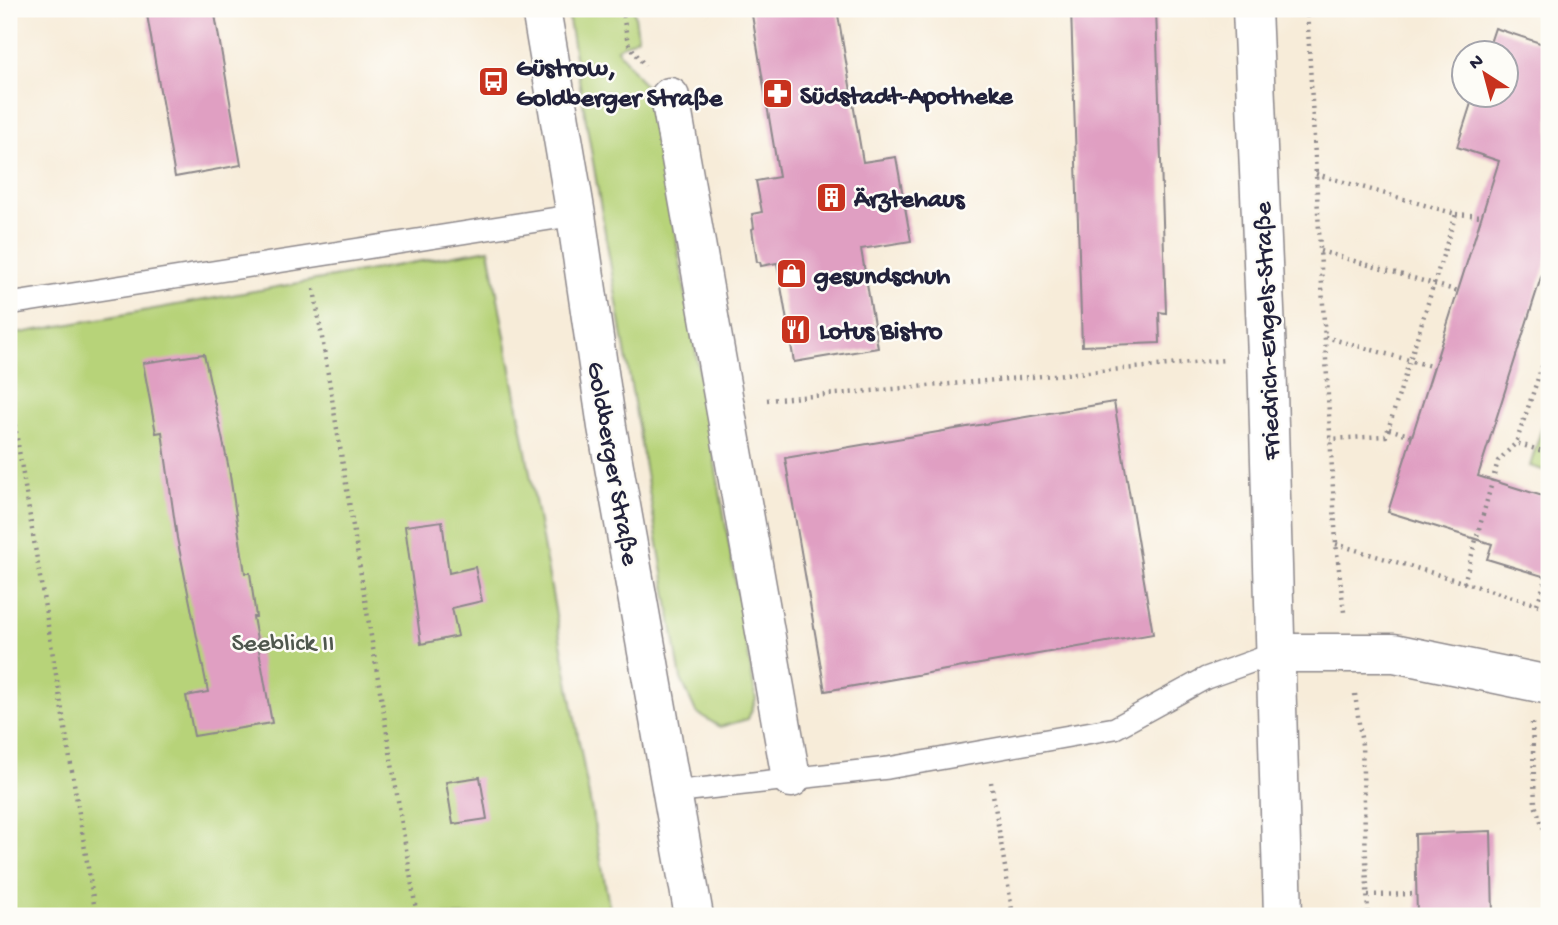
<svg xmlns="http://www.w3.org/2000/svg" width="1558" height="925" font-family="'Gochi Hand',sans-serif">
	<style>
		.green { fill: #b7d379; stroke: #6c7a5a; stroke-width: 2 }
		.building { fill: #e09fc2 }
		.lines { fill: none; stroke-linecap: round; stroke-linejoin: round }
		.lane-casing { stroke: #8c878a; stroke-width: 24 }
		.street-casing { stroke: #8c878a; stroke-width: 41 }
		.secondary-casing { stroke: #8c878a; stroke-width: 41 }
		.path { stroke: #8c878a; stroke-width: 4.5; stroke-dasharray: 2 5; stroke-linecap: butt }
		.lane { stroke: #fff; stroke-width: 21 }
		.street { stroke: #fff; stroke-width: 38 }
		.secondary { stroke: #fff; stroke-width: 38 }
		.labels { text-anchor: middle; stroke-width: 5; stroke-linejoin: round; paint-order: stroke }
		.poi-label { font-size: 26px; font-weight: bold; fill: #22223b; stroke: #fdfcf7; text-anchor: start }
		.street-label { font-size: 26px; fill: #22223b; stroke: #fdfcf7 }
		.park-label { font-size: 26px; fill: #4f574e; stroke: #fdfcf7 }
	</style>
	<rect width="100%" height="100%" fill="#fdfcf7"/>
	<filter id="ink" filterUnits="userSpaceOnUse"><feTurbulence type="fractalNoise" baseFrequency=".0143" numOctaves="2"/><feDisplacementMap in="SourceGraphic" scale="14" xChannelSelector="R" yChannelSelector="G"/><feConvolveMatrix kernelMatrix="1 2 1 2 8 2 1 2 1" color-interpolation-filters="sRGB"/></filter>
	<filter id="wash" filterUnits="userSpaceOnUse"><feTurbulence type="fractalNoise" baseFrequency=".00686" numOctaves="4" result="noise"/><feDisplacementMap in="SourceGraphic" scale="28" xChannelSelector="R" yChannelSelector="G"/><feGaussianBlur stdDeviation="1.57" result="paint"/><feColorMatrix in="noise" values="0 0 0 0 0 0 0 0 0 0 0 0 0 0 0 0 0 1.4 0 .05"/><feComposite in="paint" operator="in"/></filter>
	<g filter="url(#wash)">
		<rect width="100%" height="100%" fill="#f7ecd9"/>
		<path class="green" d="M567,9H634L638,37L617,49L651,94L756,699L748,719L720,727L696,712L681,679Z
			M489,249L611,916H9V335Z
			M1549,405V472L1530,466Z"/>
		<g id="blocks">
			<path class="building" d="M146,9H214L241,165L175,177Z
				M751,9H837L863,162L896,157L911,241L861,249L878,348L794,362L777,263L761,266L760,262H757L752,229L754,228L752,214L762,212L756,181L779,177Z
				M1071,9H1156L1166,313L1159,312L1160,343L1082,346Z
				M1495,28L1549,46V252L1478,476L1549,498V578L1487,559L1492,544L1388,512L1499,161L1457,147L1474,94H1506V52H1487Z
				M204,354L229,469L245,573H250L256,617H253L272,723L194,736L186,696L208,692L177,538L162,432L156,433L143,363Z
				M1114,402L1153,634L825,691L785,458Z
				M442,521L449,573L475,567L482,601L452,608L458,636L421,644L405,526Z
				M480,777L487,819L453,824L446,782Z
				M1491,831L1493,916H1417L1415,834Z"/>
		</g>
	</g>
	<g filter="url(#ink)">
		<use href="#blocks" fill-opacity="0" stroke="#8c878a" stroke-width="2"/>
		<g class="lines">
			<defs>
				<path id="lane" d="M9,304L576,215
					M672,792L888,768L1115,728L1206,678L1276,653"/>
				<path id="street" d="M1252,9L1267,356L1283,916
					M670,97L791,778
					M1276,653H1394L1549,685"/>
				<path id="secondary" d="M541,9L576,215L607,427L694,916"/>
			</defs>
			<use href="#lane" class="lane-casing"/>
			<use href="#street" class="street-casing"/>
			<use href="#secondary" class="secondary-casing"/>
			<path class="path" d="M622,9L628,43L645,66
				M1307,9L1336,544L1344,612
				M1316,174L1456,214L1386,436L1330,439
				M1456,214L1481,216
				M1320,251L1458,291
				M314,289L417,916
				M1325,337L1434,367
				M1549,346L1516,443L1549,453
				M9,390L96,916
				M767,400L1226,360
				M1389,429L1412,436
				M1336,544L1549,608
				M1464,583L1498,461L1516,443
				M1537,604L1547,577
				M1355,694L1362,745L1368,916
				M1532,723L1535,805L1549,843
				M991,782L1013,916
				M1368,895L1416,894"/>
			<use href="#lane" class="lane"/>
			<use href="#street" class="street"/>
			<use href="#secondary" class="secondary"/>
		</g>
	</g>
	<defs>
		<symbol id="bus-square" viewBox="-11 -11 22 22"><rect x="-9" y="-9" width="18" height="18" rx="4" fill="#c8321e" stroke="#fdfcf7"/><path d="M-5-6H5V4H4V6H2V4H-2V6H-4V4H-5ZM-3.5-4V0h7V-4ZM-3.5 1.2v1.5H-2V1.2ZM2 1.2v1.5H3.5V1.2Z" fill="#fff"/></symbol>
		<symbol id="pharmacy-square" viewBox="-11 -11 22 22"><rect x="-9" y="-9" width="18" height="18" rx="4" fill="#c8321e" stroke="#fdfcf7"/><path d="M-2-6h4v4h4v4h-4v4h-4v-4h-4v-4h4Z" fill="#fff"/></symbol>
		<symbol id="building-square" viewBox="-11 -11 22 22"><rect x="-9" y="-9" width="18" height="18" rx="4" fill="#c8321e" stroke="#fdfcf7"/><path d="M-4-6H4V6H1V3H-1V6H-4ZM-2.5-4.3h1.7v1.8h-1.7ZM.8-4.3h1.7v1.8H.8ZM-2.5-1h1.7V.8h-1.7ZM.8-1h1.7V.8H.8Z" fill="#fff"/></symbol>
		<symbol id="shop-square" viewBox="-11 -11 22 22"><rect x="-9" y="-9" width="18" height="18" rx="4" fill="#c8321e" stroke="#fdfcf7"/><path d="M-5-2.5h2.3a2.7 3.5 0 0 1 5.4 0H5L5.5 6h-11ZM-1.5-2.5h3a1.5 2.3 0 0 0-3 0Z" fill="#fff"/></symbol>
		<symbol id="restaurant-square" viewBox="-11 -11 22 22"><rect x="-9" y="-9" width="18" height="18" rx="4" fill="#c8321e" stroke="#fdfcf7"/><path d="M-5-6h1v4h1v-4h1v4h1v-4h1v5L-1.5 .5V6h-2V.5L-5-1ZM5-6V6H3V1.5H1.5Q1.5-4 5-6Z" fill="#fff"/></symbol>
	</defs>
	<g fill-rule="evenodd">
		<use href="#bus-square" x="476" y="64" width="35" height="35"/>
		<use href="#pharmacy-square" x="760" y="76" width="35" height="35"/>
		<use href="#building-square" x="814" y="180" width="35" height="35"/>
		<use href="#shop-square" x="774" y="256" width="35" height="35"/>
		<use href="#restaurant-square" x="778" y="312" width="35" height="35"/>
	</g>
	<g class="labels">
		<g class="poi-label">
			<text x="516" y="75">Güstrow,<tspan x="516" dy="30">Goldberger Straße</tspan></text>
			<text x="800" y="103">Südstadt-Apotheke</text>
			<text x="854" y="206">Ärztehaus</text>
			<text x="814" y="283">gesundschuh</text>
			<text x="819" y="338">Lotus Bistro</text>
		</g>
		<g class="street-label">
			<text transform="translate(1265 331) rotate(-92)" y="9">Friedrich-Engels-Straße</text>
			<text transform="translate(615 463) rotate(80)" y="9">Goldberger Straße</text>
		</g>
		<g class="park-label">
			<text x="283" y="650">Seeblick II</text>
		</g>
	</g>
	<rect width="1558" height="925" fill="none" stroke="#fdfcf7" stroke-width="35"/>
	<g transform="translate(1485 74) rotate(324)"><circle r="33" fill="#fdfcf7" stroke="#a5a5ac" stroke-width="2"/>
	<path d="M0-5L12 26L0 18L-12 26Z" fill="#c8321e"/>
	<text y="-10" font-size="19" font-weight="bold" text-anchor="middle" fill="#22223b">N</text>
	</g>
</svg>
